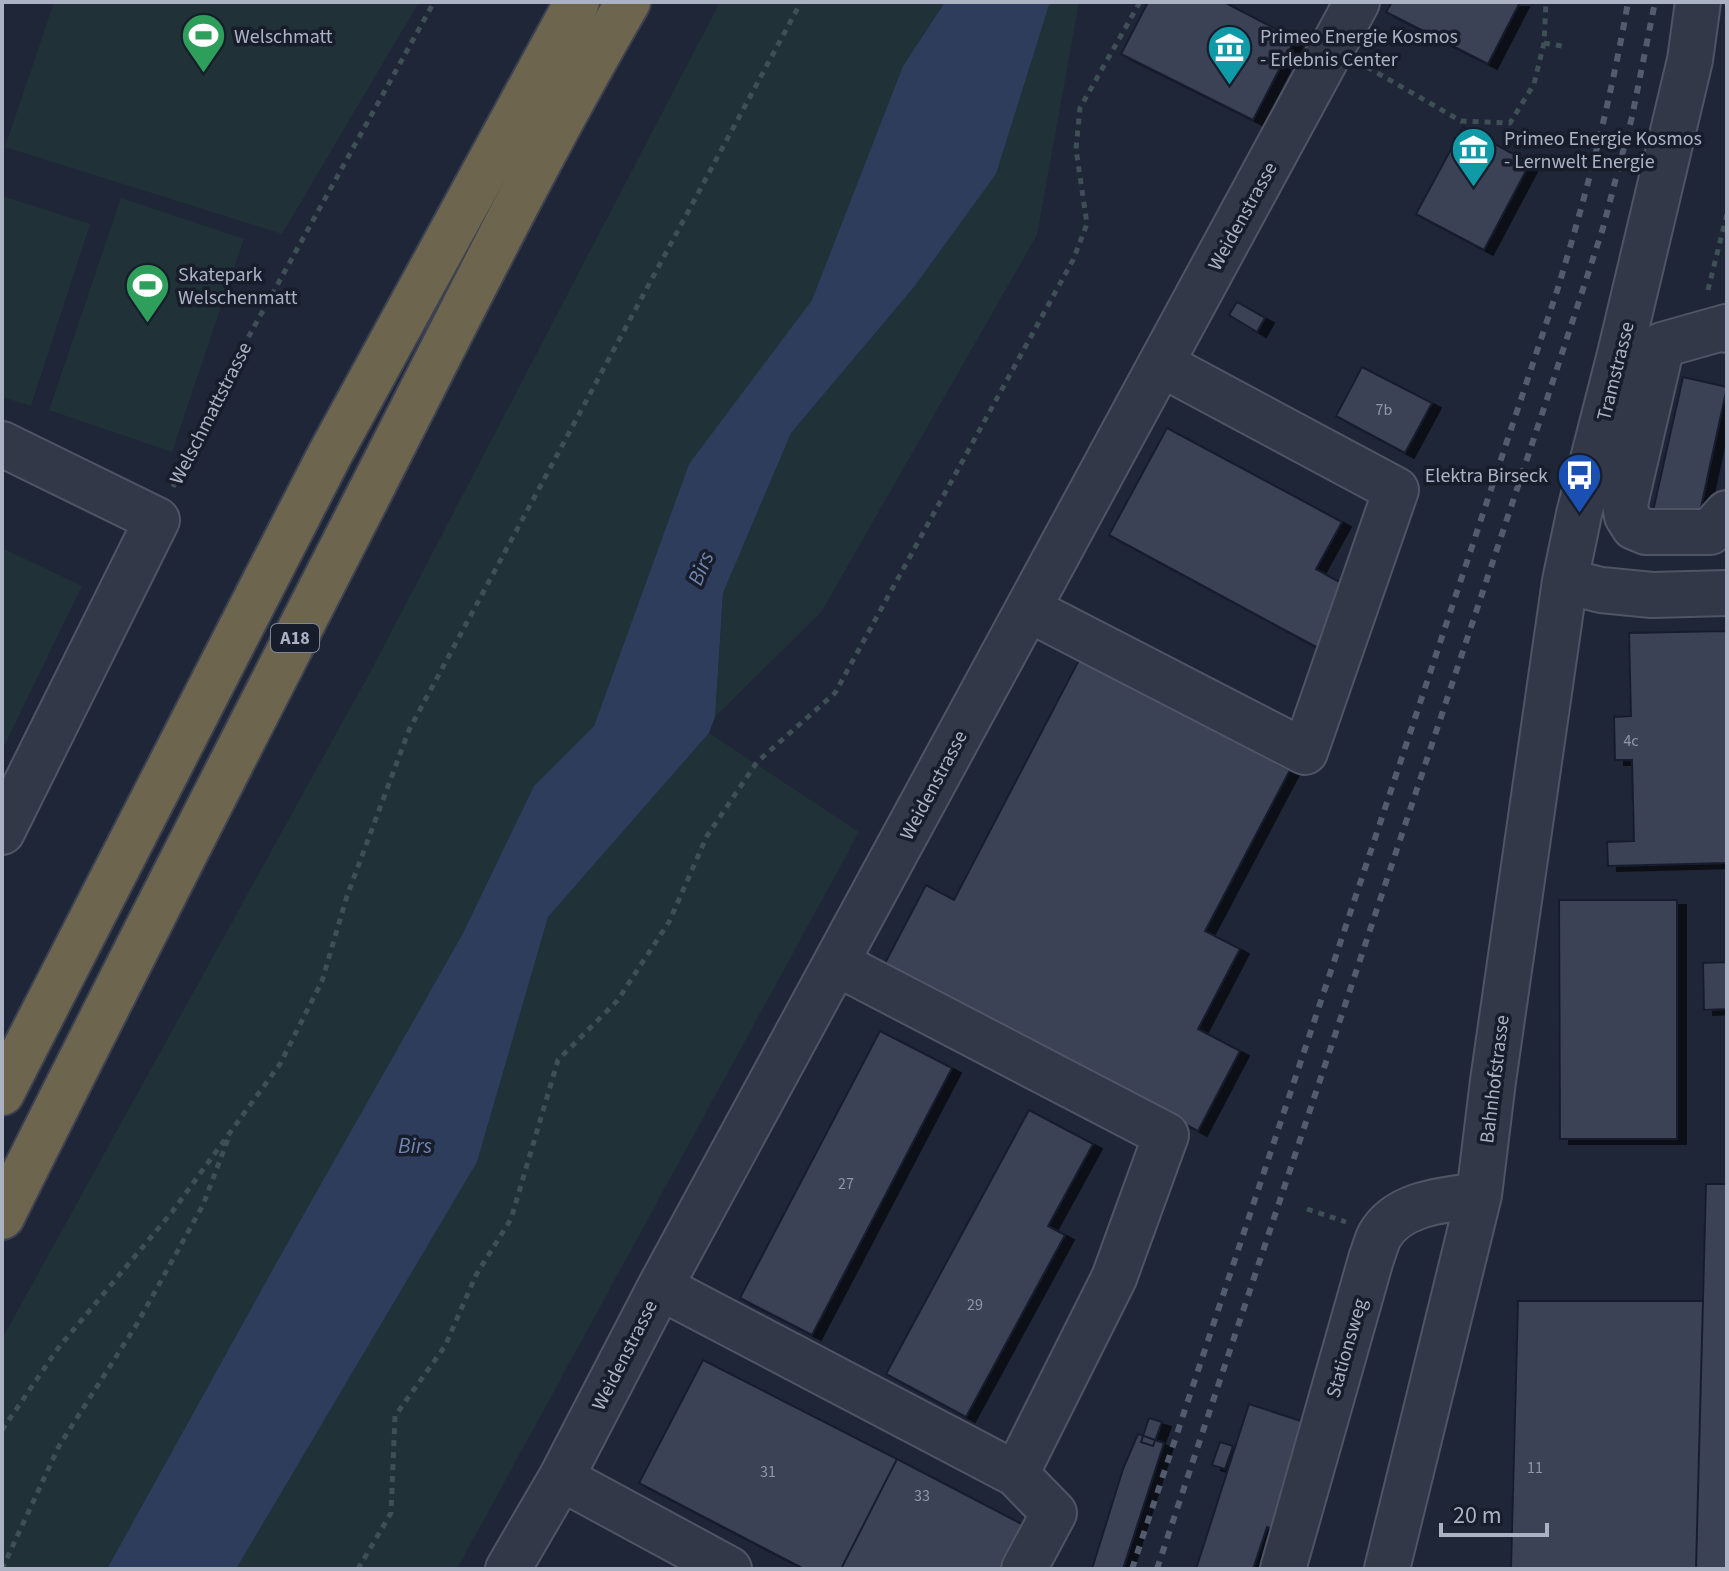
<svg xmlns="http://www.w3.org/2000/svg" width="1729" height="1571" font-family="'Source Sans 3',sans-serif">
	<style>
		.green { fill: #203238 }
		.water { fill: #2f3d5d }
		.building { fill: #3a4357; stroke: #191f2d; stroke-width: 2; filter: url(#shadow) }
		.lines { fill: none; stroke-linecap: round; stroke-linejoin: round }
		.minor-casing { stroke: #4f5565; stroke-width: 48 }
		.highway-casing { stroke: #3c4251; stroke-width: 48 }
		.path { stroke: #3e4f55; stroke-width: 5; stroke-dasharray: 6 6; stroke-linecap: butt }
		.minor { stroke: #323847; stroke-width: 44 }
		.highway { stroke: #6e654e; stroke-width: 44 }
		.rail { stroke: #535b6f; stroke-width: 6; stroke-dasharray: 8 8; stroke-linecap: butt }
		.labels { text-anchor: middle; stroke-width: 7; stroke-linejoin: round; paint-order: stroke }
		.number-label { font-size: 16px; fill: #8f96a9 }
		.shield { fill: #171d2b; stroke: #7f8596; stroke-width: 2 }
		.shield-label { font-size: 18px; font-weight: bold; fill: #abb2c4 }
		.poi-label { font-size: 20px; fill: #abb2c4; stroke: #171d2b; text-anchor: start }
		.street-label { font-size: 20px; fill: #abb2c4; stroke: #171d2b }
		.water-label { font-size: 22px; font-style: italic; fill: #7285af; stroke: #171d2b }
	</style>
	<defs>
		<filter id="shadow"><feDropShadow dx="9" dy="5" stdDeviation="0" flood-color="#0009"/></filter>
	</defs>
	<rect width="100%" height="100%" fill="#1e2637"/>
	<path class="green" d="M54,2H419L282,234L5,147Z
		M720,2H945L903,66L812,300L689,464L594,726L534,786L462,935L283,1251L107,1569H2V1339L374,665Z
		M1050,2H1079L1037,235L822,611L715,717L723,593L791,433L914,287L996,174Z
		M2,196L90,224L31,406L2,397Z
		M121,198L244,239L172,452L49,410Z
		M2,548L82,586L2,750Z
		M709,733L859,832L457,1569H236L477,1162L548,917Z"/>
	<path class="water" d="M945,2H1050L996,174L914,287L791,433L723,593L715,717L709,733L548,917L477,1162L236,1569H107L283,1251L462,935L534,786L594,726L689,464L812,300L903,66Z"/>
	<path class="building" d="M1148,2H1224L1295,39L1253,120L1121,54Z
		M1392,2H1520L1488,64L1386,12Z
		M1463,127L1530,163L1484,250L1416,214Z
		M1237,302L1265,318L1257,332L1229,315Z
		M1362,367L1432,403L1405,453L1336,416Z
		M1683,377L1727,387L1698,521L1653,511Z
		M1167,428L1342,522L1316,569L1350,588L1318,648L1109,535Z
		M1727,631V863L1608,866L1607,842L1634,841L1632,760H1615L1614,717L1631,716L1629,633Z
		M1079,660L1290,770L1205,931L1240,949L1198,1029L1240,1051L1198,1131L883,967L926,885L954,900Z
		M1559,900H1677V1139H1560Z
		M1727,962V1009L1704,1010L1703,963Z
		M880,1031L952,1068L812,1335L740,1298Z
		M1029,1110L1093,1144L1048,1226L1065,1235L966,1417L886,1374Z
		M1706,1184H1727V1569H1696Z
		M1518,1301H1703L1696,1569H1511Z
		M703,1360L897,1459L841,1569H804L639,1483Z
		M1249,1404L1307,1423L1274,1529L1267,1527L1253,1569H1196Z
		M1149,1418L1162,1422L1153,1446L1141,1442Z
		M1138,1434L1164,1443L1123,1569H1092L1123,1469Z
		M1220,1442L1233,1446L1225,1469L1212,1465Z
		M897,1459L1033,1530L1013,1569H841Z"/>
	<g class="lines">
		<defs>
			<path id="minor" d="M2,444L157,520L2,832
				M1596,447L1636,457L1662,345L1726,327L1727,330
				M1636,457L1625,504L1627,516L1634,527L1646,532H1710L1727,513
				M1565,581L1601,590L1652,595L1727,593
				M1028,609L1305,752L1396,490L1161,364
				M660,1287L1016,1474L1114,1278L1166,1135L836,963
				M1016,1474L1054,1513L1024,1569
				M561,1478L729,1569
				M508,1569L561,1478L660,1287L1357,2
				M1283,1569L1371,1259C1374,1252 1376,1242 1380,1235C1399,1202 1446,1200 1479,1195
				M1387,1569L1479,1195L1493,1081L1565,581L1579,514L1620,354L1690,60L1698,2"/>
			<path id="highway" d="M2,1093L330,454L577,2
				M2,1217C122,975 246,735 369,494C453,329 535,162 628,2"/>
		</defs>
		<use href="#minor" class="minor-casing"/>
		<use href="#highway" class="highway-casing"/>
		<path class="path" d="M1544,43L1567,47
			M1367,67L1461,121L1510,123L1534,84L1544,43L1546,2
			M1708,290L1727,214
			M173,487L224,381L434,2
			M1307,1209L1346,1222
			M2,1430L59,1347L172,1212L280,1064L322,981L347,896L409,730L801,2
			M2,1569L59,1446L137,1324L203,1205L228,1139
			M358,1569L391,1513L395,1416L445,1346L476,1275L511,1219L558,1060L617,1001L669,922L707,836L757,762L835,693L1073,260L1087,224L1076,149L1080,108L1140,2"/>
		<use href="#minor" class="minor"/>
		<use href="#highway" class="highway"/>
		<path class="rail" d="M1132,1569L1557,291C1586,196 1611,100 1628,2
			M1157,1569L1550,390L1603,228L1632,117L1655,2"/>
	</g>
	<defs>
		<symbol id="stadium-pin" viewBox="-11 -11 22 30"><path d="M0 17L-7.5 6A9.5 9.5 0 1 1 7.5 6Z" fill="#2e9e5b" stroke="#171d2b"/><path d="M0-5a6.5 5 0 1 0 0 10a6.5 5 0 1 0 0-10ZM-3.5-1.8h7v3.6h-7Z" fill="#fff"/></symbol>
		<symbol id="museum-pin" viewBox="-11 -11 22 30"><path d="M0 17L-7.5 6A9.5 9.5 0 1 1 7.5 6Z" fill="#0f9aa8" stroke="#171d2b"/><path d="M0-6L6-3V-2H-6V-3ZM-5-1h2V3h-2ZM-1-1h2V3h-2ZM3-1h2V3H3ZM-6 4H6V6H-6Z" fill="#fff"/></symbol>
		<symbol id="bus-pin" viewBox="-11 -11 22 30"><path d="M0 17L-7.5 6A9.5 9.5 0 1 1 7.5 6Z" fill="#1a4fb4" stroke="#171d2b"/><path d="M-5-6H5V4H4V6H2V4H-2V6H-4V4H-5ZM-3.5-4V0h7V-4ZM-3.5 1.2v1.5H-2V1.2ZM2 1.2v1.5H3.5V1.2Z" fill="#fff"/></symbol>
	</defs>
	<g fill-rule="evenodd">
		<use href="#stadium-pin" x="178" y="10" width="51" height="69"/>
		<use href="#museum-pin" x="1204" y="22" width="51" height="69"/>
		<use href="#museum-pin" x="1448" y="124" width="51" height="69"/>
		<use href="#stadium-pin" x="122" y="260" width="51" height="69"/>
		<use href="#bus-pin" x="1554" y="450" width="51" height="69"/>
	</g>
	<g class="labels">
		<g class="number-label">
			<text x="1384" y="415">7b</text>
			<text x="1631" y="746">4c</text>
			<text x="846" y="1189">27</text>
			<text x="975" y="1310">29</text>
			<text x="1535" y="1473">11</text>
			<text x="768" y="1477">31</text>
			<text x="922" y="1501">33</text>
		</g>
		<rect class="shield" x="271" y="624" width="48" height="28" rx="6"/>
		<g class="shield-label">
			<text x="295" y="644">A18</text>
		</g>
		<g class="poi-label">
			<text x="234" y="43">Welschmatt</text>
			<text x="1260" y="43">Primeo Energie Kosmos<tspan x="1260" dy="23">- Erlebnis Center</tspan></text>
			<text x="1504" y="145">Primeo Energie Kosmos<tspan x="1504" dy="23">- Lernwelt Energie</tspan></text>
			<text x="178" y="281">Skatepark<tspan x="178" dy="23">Welschenmatt</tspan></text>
			<text x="1548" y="482" text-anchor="end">Elektra Birseck</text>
		</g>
		<g class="street-label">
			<text transform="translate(1242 216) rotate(-61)" y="7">Weidenstrasse</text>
			<text transform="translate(1615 371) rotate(-76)" y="7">Tramstrasse</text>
			<text transform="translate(210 413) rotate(-63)" y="7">Welschmattstrasse</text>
			<text transform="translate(933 785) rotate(-62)" y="7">Weidenstrasse</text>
			<text transform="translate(1494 1079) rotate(-83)" y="7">Bahnhofstrasse</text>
			<text transform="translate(1346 1348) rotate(-74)" y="7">Stationsweg</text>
			<text transform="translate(624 1355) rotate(-63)" y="7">Weidenstrasse</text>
		</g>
		<g class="water-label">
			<text transform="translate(700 568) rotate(-67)" y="8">Birs</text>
			<text x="415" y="1153">Birs</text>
		</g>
	</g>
	<rect width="1729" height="1571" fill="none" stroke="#abb2c4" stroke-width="8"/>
	<path d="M1441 1523v12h106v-12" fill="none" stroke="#abb2c4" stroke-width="4"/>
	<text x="1453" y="1523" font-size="24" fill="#abb2c4" stroke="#171d2b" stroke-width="6" paint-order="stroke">20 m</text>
</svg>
